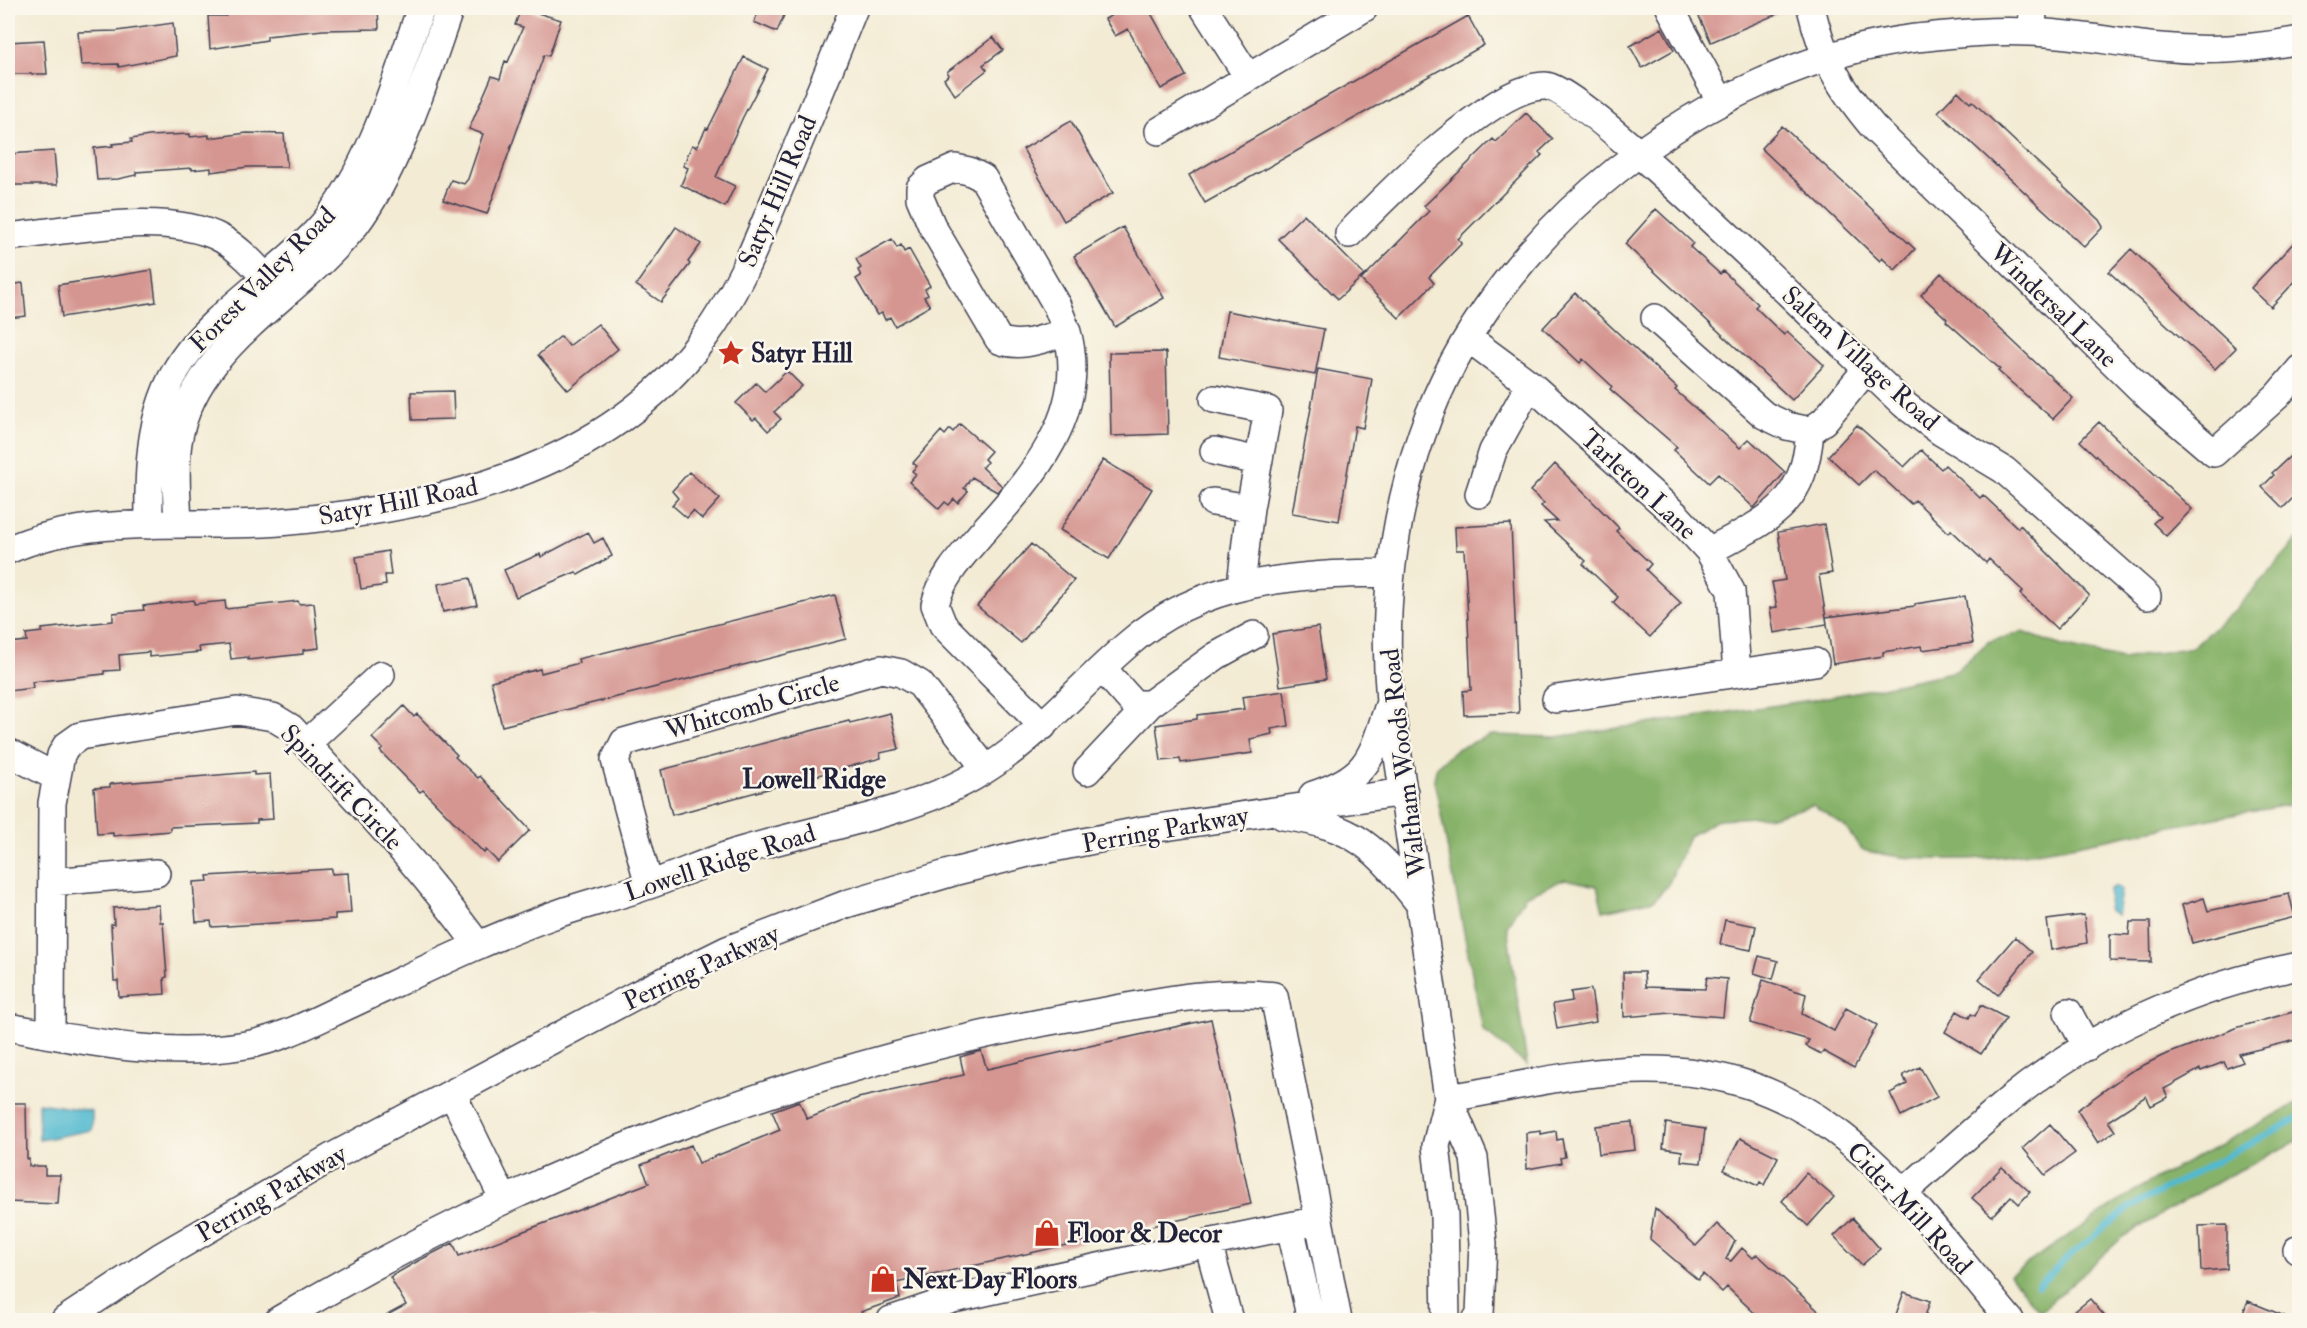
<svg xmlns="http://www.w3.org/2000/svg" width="2307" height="1328" font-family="'IM FELL Double Pica',serif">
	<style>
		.forest { fill: #87b269; stroke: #546a52; stroke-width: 1.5 }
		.water { fill: #51b9cf; stroke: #3a6e85; stroke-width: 1.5 }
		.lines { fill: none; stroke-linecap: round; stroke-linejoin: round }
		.stream { stroke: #51b9cf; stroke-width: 6 }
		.building { fill: #d59691 }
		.minor-casing { stroke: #414052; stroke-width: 30 }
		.minor { stroke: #fff; stroke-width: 27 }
		.labels { text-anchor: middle; stroke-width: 5; stroke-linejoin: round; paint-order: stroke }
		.street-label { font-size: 26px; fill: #22223b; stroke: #fbf7ec }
		.poi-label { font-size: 26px; font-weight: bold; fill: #22223b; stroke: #fbf7ec; text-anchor: start }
		.neighbourhood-label { font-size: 27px; font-weight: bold; fill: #22223b; stroke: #fbf7ec }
	</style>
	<rect width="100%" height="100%" fill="#fbf7ec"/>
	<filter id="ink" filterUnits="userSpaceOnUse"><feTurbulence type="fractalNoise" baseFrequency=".0167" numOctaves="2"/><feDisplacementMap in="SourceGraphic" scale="12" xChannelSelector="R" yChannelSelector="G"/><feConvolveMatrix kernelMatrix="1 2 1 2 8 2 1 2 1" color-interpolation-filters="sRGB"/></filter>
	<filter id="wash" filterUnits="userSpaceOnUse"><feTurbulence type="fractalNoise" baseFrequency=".008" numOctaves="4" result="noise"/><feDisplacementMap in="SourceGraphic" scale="24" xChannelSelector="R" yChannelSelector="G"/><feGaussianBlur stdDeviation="1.35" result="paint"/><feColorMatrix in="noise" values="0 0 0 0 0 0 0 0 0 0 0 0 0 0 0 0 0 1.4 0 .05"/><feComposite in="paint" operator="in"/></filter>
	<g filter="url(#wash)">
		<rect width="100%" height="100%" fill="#f3ebd4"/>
		<path class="forest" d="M2299,538V803C2245,813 2191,822 2137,833C2047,851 1953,872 1862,850L1845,827L1813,805L1775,816L1719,819L1689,836L1668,885L1654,900L1603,911L1597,886L1565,879L1525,896L1507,926L1527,1065L1483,1030L1434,779L1437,766L1457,749L1491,735L1556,737L1812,700L1882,687L1956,671L1988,642L2022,632L2062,646L2123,659L2192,647L2235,610Z
			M2299,1102V1140L2226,1177L2124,1236L2040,1312L2010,1275L2139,1188Z"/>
		<path class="water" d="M2113,887H2117L2121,890L2117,915L2108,910L2109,890Z
			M38,1103L92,1111V1130L39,1140Z"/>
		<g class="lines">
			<path class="stream" d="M2038,1286L2067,1258L2129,1208L2300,1117"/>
		</g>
		<g id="blocks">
			<path class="building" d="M244,8H378L379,29L323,30L267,36V40L210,49L208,16H226V12L245,11Z
				M521,8L561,20L549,56L544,55L487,214L443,200L451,180L464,184L468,179L483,134L469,129L492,76L500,79L505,61L508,62L523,27L515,25Z
				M760,8H787L777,32L754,22Z
				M1124,8H1148L1186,76L1161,89L1128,29L1115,36L1105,19Z
				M1695,8H1791L1711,42Z
				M1468,16L1484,45L1205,203L1189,175Z
				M173,23L176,56L119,67L118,64L81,65L78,32L117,31Z
				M1662,28L1674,50L1642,68L1630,46Z
				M993,37L1003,50L983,65L987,70L955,95L944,79L949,75L947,72Z
				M44,40L47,74H8V42Z
				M744,57L768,69L743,117L716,177L735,186L725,207L681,185L688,168L683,166L692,145L697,147L706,128L708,129Z
				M1958,91L1970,103L1972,101L2099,220L2103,227L2084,247L1938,112Z
				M1526,113L1553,139L1539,152L1542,155L1458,239L1462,243L1429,277L1434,283L1399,318L1361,280L1429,211L1424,206L1493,139L1496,142Z
				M1071,121L1113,193L1064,221L1023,149Z
				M1782,126L1915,249L1895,270L1882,258L1880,261L1761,148Z
				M247,133L284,134L287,167H248L211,172V168L192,170V168L136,172V175L118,179L97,180L94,148L113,146L112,144L132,142L131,139L149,136L190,134V137L209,135V138Z
				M54,151L57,185H8V154Z
				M1656,209L1693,243L1690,247L1720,274L1723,271L1758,304L1755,307L1784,335L1787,331L1824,365L1792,400L1625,244Z
				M1304,214L1364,275L1338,299L1278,239Z
				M676,227L701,244L688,262L690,264L661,302L636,285Z
				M1123,227L1164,298L1115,327L1074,256Z
				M2300,236V276L2271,307L2251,288Z
				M892,239L897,248L901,245L904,252L909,249L930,286L925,289L928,295L924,297L930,306L895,326L890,317L885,320L882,313L877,315L856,279L861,276L858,270L861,268L856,259Z
				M2131,249L2236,348L2215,369L2109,272Z
				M152,270L156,302L62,317L58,285Z
				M1941,273L2073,398L2053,419L1998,371L2000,369L1946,321L1947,319L1921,295Z
				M23,283L26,316L8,318V285Z
				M1575,293L1677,388L1675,390L1740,448L1749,439L1785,472L1754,508L1718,474L1709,483L1674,450L1677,447L1610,389L1612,386L1583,359L1580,363L1543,328Z
				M1227,311L1324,329L1315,375L1219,357Z
				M598,324L618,349L568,390L538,355L561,336L569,346Z
				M1166,352L1168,434L1111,436L1109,353Z
				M1318,369L1372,379L1363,428L1355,426L1339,521L1292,513Z
				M787,371L802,386L774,412L781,419L768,431L756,418L753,420L736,403L756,383L765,392Z
				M453,391L454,419L412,420L411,392Z
				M2099,422L2192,509L2166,536L2153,523L2160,517L2080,441Z
				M960,424L991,451L984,459L987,462L982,467L1002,486L997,492L972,477L964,488L968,491L958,503L954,499L949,505L945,502L939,509L909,482L916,474L912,471L917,466L913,463L941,431L945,435L950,429L953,432Z
				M1857,425L1904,467L1921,450L1941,469L1945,465L1980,498L1983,495L2018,528L2020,525L2089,595L2057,629L2020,594L2023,591L1989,559L1986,563L1951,530L1949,533L1915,500L1911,504L1874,470L1859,485L1828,456Z
				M2300,447V491L2283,508L2262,487L2274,475L2272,473Z
				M1103,460L1152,489L1109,559L1060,530Z
				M1555,464L1619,528L1616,531L1651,564L1646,570L1681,603L1650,637L1613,603L1618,597L1583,564L1586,561L1544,522L1557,521L1541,506L1544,503L1530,491Z
				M689,472L720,499L702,519L693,511L687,518L672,505L678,498L672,491Z
				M1511,524L1519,713L1464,715L1463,691L1471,690L1467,599L1464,550H1456L1455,527Z
				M1824,524L1832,573L1819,575L1827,624L1774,633L1770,608L1777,607L1772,582L1785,580L1778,532Z
				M588,532L594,543L603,538L612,556L578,575L576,572L516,597L504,570L540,554L541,557Z
				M1031,544L1074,580L1021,643L977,606Z
				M388,551L391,575H385L386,585L361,589L356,557Z
				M470,578L477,605L443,612L438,584Z
				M835,595L846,639L502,726L491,681L540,669L541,673L579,663L578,659Z
				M1965,596L1973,643L1922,650L1921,646L1883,652V656L1833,664L1826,617L1915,606V604Z
				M194,600V604L225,601L226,609L298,601L299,604L314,603L319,648L303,650V654L248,660V657L231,659L229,644L199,647L200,652L149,657V652L119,655L120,670L104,671V674L32,682L33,688L8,691V643L27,641L26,634L42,632V629L113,621V613L144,610L143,606Z
				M1318,627L1326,679L1280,686L1272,634Z
				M1284,691L1289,726L1271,729L1272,734L1250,739L1252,753L1181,763L1180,759L1161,761L1156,725L1197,719V715L1244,709L1242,697Z
				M404,706L414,717L417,714L457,755L455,757L478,778L480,776L530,830L498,862L486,850L484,853L423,790L420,792L380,751L383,749L372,738Z
				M890,713L899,749L880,753L881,758L672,815L661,770L849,721L850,723Z
				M254,772V775L270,774L273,819L257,820V823L170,827V831L113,836V833L97,834L94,788L110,787V784Z
				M332,869V874L348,873L351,913L335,914V919L212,927L211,921L196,922L193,882L208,881L207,876Z
				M2289,894L2295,917L2192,943L2182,905L2204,898L2208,911Z
				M159,905L160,922H163L167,977L164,978L165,994L119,997L118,981H114L111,924H114L113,908Z
				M2084,915L2087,943L2051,950L2047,920Z
				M1725,920L1756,926L1751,950L1720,944Z
				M2130,922H2150L2151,962L2110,961V934L2129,935Z
				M2015,937L2032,952L1998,995L1979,979Z
				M1759,956L1778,961L1773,979L1754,973Z
				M1623,972H1644L1645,987L1705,989L1707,977L1727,979L1723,1017L1671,1013L1624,1017Z
				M1763,980L1806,994L1802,1014L1834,1031L1846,1008L1877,1025L1854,1068L1823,1051L1821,1054L1806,1046L1809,1040L1750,1023Z
				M1591,989L1596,1022L1557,1029L1553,1004L1572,1001L1571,992Z
				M1981,1005L2006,1018L1981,1054L1945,1032L1957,1011L1969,1018L1971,1014L1975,1016Z
				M2300,1010V1039L2239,1054L2243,1062L2227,1068L2224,1062L2201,1071L2200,1069L2164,1089L2168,1097L2151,1106L2146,1096L2108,1121L2115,1131L2098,1143L2077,1110L2130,1072L2162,1056L2239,1027Z
				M1211,1019L1251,1204L896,1283L900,1298L861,1312L865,1320H378L406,1305L390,1277L418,1261L453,1243L459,1256L649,1183L641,1165L691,1145L699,1163L780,1130L772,1111L799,1101L807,1119L858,1098L964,1075L960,1057L981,1051L987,1069Z
				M1920,1067L1937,1097L1901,1116L1890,1093L1907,1084L1903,1075Z
				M8,1103H26L27,1159H29V1166H45V1175H60L58,1204L8,1202Z
				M1632,1122L1635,1150L1599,1154L1596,1126Z
				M1666,1123L1705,1129L1701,1163L1681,1161L1682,1151L1663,1148Z
				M2050,1124L2075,1153L2045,1175L2023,1148Z
				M1541,1131V1134L1556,1131L1557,1140L1562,1139L1565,1157L1560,1158L1561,1163L1527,1169L1526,1133Z
				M1740,1138L1778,1157L1764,1185L1760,1182L1758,1186L1724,1170Z
				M2002,1167L2030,1192L2019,1204L2011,1196L1992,1216L1972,1198Z
				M1806,1173L1834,1197L1808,1226L1782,1201Z
				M1655,1208L1696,1246L1717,1224L1735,1241L1726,1259L1731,1261L1742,1248L1753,1258L1757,1254L1828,1320H1762L1727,1287L1722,1292L1703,1274L1698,1280L1650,1239Z
				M1853,1218L1880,1249L1862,1265L1834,1236Z
				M2227,1225V1269L2201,1271L2199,1226Z
				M1904,1292L1930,1301L1924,1320H1894Z
				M2090,1299L2108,1320H2064Z
				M2248,1301L2294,1320H2240Z"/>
		</g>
	</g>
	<g filter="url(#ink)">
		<use href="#blocks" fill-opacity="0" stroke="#414052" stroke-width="1.5"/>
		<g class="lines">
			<defs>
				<path id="minor" d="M1204,8L1248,77
					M1670,8L1721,102
					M1811,8C1823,59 1840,88 1874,128L2152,400L2214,453L2277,396L2300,369
					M2032,32L2033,8
					M1159,131L1364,8
					M955,168L969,171L983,178L1057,306L1067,332C1044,338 1022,349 999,340L932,226L920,198V188L928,180Z
					M1349,234C1385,197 1493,85 1545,86C1584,86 1857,362 1906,406L1941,432L2004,470L2147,596
					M8,237C69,231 167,209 222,239C243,251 260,272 277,289
					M1655,318L1764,415L1787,426L1810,431L1824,421L1866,370
					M1468,338L1530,384L1677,516L1709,551L1731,591L1737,673
					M1214,399L1268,410L1250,508L1241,585
					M1214,451L1258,461
					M1479,494L1493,451L1530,384
					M1213,502L1250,508
					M178,524C177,497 174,469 178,442C194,343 299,298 356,224C399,167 426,75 450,8
					M149,525C148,464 149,402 189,351C208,326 234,306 258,285C280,264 305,246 324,223C374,161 395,81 421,8
					M8,550C92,512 189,529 279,522C435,509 605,471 703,339C737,294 758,240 779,189C805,129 830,68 854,8
					M1709,551C1770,518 1804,507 1810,431
					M1103,669L1134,704H1150
					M1556,699L1815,662
					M1043,726L943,625L935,605C941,578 961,557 979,536C1030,479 1090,414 1067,332
					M306,744L381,675
					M8,752L56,777
					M1087,771L1150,704L1216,656L1254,635
					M1313,795C1370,776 1371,758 1389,705
					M1283,816C1356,826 1375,847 1419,903
					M52,882L156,873
					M649,885L615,760L624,742L881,669L901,673L920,684L985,768
					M2068,1012L2087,1047
					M8,1027C87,1041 165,1059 246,1045C283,1039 318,1019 351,1004C418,973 482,941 551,916C584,904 619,896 652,884C683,873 713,859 744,850C814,829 911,813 973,777C1033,743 1076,689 1127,645C1201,579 1296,574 1389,573
					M51,1035L52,803L61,755L66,746L80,736L237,711L273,717L291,728C356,798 421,867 477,944
					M452,1093L504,1200
					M1448,1098C1511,1088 1581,1070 1645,1070C1828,1068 1905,1196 2010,1320
					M1903,1193C1938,1162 1973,1130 2009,1100C2092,1033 2195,985 2300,966
					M1319,1220L1338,1320
					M1290,1226L1311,1320
					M2297,1250L2300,1251
					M65,1320L160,1257L332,1157L638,994L727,950L849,903L953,872L1028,853L1144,830L1404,792
					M279,1320C525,1173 800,1063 1084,1015C1147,1004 1210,988 1274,996L1319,1220L1208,1243L1229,1320
					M891,1320L953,1299L1208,1243
					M1446,1320L1444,1215L1436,1146L1448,1098
					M1476,1320L1480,1314L1483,1243L1474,1158L1448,1098L1390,702C1382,611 1392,521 1422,434C1491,233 1707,64 1916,38C1954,34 1991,30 2029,32C2073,33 2117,43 2161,47C2207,52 2254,49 2300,40"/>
			</defs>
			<use href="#minor" class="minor-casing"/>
			<use href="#minor" class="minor"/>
		</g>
	</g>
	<defs>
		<symbol id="sight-bare" viewBox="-9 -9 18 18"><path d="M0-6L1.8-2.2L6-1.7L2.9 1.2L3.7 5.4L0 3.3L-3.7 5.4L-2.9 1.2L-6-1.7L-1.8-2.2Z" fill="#c8321e" stroke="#fbf7ec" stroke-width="2.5" paint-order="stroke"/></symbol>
		<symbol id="shop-bare" viewBox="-9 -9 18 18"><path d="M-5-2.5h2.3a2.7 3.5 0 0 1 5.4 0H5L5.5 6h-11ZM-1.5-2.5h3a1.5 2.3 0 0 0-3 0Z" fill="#c8321e" stroke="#fbf7ec" stroke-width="2.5" paint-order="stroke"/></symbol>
	</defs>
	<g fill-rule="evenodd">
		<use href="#sight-bare" x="712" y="334" width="38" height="38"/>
		<use href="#shop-bare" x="1028" y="1214" width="38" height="38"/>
		<use href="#shop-bare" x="864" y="1260" width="38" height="38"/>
	</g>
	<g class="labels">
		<g class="street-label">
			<text transform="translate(777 191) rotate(-67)" y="9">Satyr Hill Road</text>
			<text transform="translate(262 279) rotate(-45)" y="9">Forest Valley Road</text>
			<text transform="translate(2054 305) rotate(44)" y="9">Windersal Lane</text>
			<text transform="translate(1861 358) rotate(42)" y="9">Salem Village Road</text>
			<text transform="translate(1639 484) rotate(43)" y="9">Tarleton Lane</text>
			<text transform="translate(398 501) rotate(-11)" y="9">Satyr Hill Road</text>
			<text transform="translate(752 706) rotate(-16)" y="9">Whitcomb Circle</text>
			<text transform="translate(1403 763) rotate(-97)" y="9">Waltham Woods Road</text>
			<text transform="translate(342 787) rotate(46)" y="9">Spindrift Circle</text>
			<text transform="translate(1165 829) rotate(-10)" y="9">Perring Parkway</text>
			<text transform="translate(720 862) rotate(-18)" y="9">Lowell Ridge Road</text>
			<text transform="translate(701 967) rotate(-25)" y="9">Perring Parkway</text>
			<text transform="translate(271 1193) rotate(-30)" y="9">Perring Parkway</text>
			<text transform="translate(1910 1208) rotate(47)" y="9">Cider Mill Road</text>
		</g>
		<g class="poi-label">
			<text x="751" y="362">Satyr Hill</text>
			<text x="1067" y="1242">Floor &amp; Decor</text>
			<text x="903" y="1288">Next Day Floors</text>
		</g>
		<g class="neighbourhood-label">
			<text x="814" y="788">Lowell Ridge</text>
		</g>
	</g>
	<rect width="2307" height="1328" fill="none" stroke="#fbf7ec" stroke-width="30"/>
</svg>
